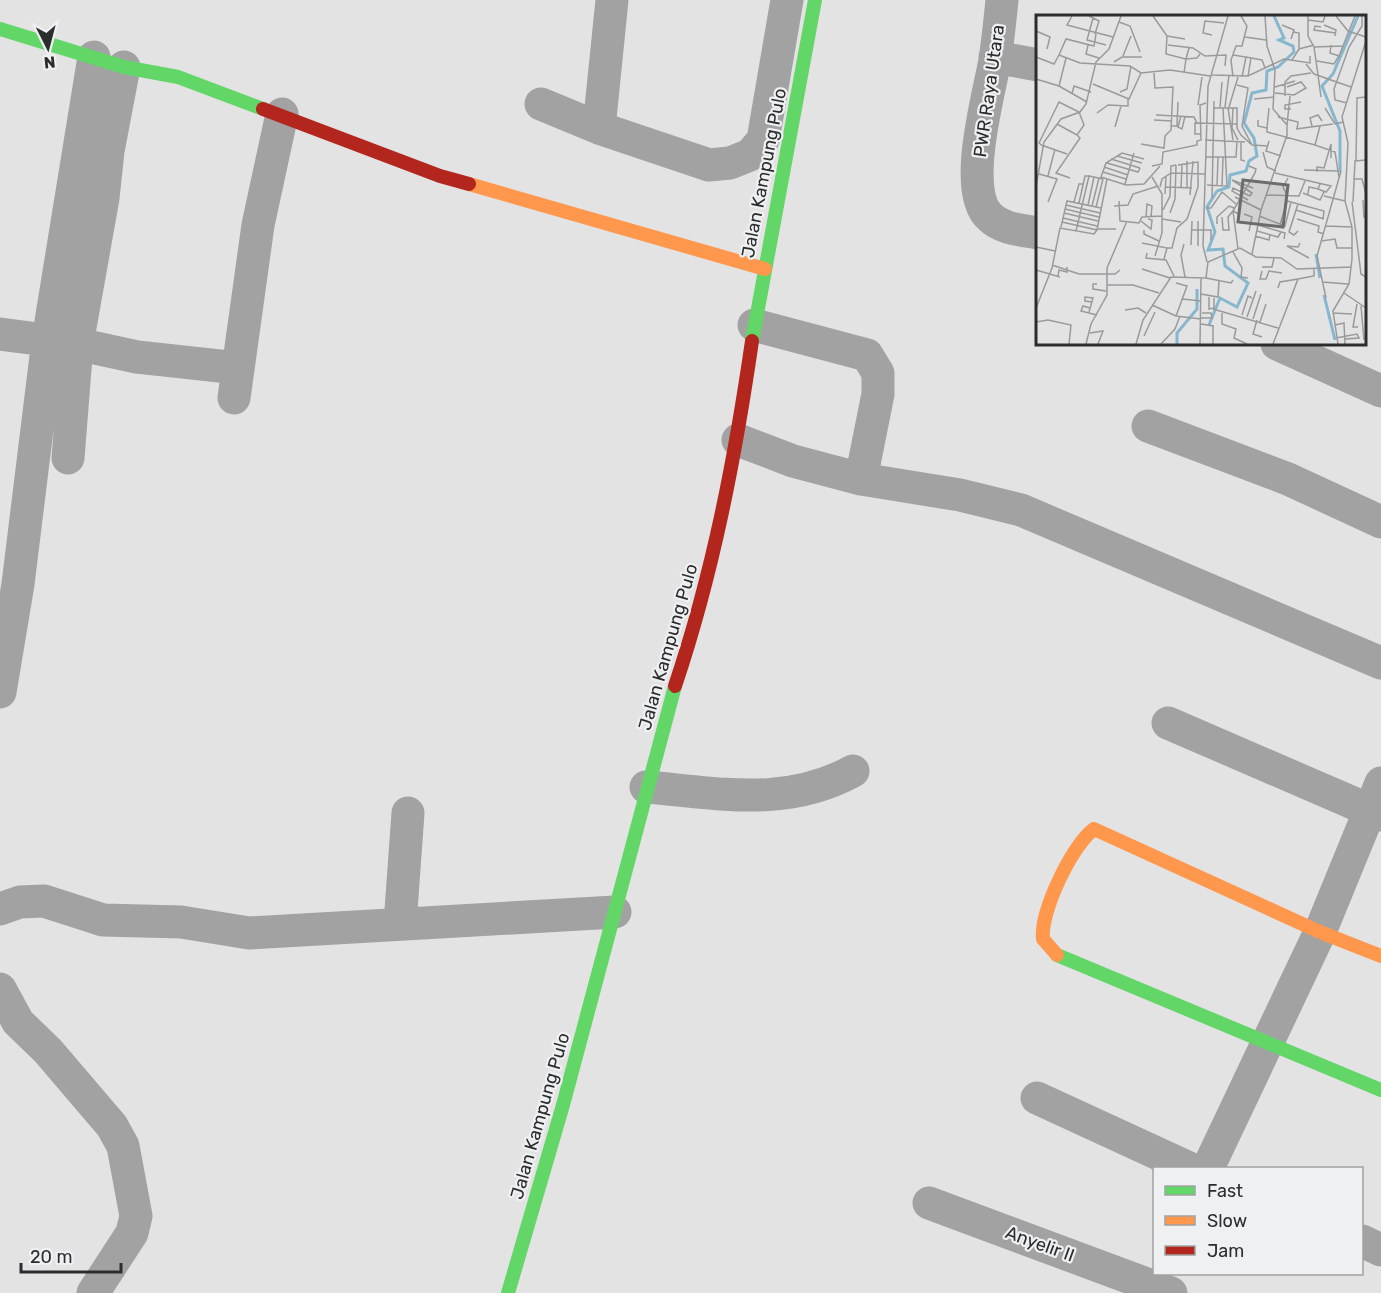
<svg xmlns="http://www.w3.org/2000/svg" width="1381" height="1293" font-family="Rubik,sans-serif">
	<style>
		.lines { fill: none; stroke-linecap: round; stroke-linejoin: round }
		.street { stroke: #a2a2a3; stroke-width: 33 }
		.fast { stroke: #63d668; stroke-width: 14 }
		.slow { stroke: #ff974d; stroke-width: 14 }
		.jam { stroke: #b3261e; stroke-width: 14 }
		.labels { text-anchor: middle; stroke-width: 4.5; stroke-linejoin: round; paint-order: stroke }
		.street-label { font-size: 18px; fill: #2b2c2c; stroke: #eff0f2 }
		.inset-river { fill: none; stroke: #87b7ce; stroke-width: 3 }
		.inset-road { fill: none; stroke: #999a9a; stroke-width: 1.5 }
		.view { fill: #6b6c6c; fill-opacity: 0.15; stroke: #6b6c6c; stroke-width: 3 }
		.inset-edge { fill: none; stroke: #2b2c2c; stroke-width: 3 }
	</style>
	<rect width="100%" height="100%" fill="#e3e3e4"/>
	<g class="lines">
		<path class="street" d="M1002,0C1000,20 998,40 995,60C989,94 961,192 990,217C1002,229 1022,230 1038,233
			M995,57L1038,65
			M541,104L599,128L709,165L730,163L750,155L763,140L787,0
			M599,128L612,0
			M754,325L867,355L878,373V394L861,479
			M0,334L77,344L137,357L238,368
			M1277,344L1381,391
			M234,398L258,225L282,114
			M1148,426L1288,479L1381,522
			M738,440L793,461L861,479L960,495L1021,510L1381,663
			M68,458L77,344L103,198L108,151L124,67
			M0,692L18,584L48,340L94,57
			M1168,723L1381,815
			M646,787C720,793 785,808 853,771
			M0,909L20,902L44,901L103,920L181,922L249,933L615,912
			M400,924L408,813
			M0,989L18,1022L48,1051L112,1126L123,1146L136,1216L132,1233L93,1293
			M1037,1098L1189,1168
			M1208,1168L1320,932L1381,783
			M929,1203L1171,1293
			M1362,1241L1381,1250"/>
		<path class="fast" d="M0,29L124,67L178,77L263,109
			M752,341L815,0
			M1057,955L1381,1090
			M508,1293L563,1105L675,686"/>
		<path class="slow" d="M469,184L765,269
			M1057,955L1043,939C1040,912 1072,845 1094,829L1320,932L1381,956"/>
		<path class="jam" d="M263,109L440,176L469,184
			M675,686C713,573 735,458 752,341"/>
	</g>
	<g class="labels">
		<g class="street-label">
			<text transform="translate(989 91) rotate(-82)" y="6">PWR Raya Utara</text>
			<text transform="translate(764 173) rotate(-79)" y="6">Jalan Kampung Pulo</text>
			<text transform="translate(668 647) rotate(-74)" y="6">Jalan Kampung Pulo</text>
			<text transform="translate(540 1116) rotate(-74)" y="6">Jalan Kampung Pulo</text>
			<text transform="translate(1040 1244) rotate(20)" y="6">Anyelir II</text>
		</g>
	</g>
	<g transform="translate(1036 15)">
		<rect width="330" height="330" fill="#e3e3e4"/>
		<path class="inset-river" d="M304,157V116L286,71L297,59L322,1M280,239L284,263M288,280L299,325M173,310L184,283L201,292L212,268L189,251L187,234L172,235L179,217L171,192L181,176L193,172L194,160L210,156L213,146L221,141L218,123L208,108L216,78L230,75L231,56L242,52L258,37L257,31L243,25L248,23L238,1M141,329V318L161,294V274"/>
		<path class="inset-road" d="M36,1L31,10L77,22M53,1L63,6L59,19M117,1L131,21L149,24M272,1V21L278,32L307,31M300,1L312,16L330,22M57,3L51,25L70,30M272,5L287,7L289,1M83,7L94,11L104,37M246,10L258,15L255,24M288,10L300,15L299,21M285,12L279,11L278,15L300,18M0,16L14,22L11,34M258,17L263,18V34M60,19L58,31L30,24L23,40L44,48L94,51L105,58L134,55L174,61M176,20L167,18L169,6L188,8M131,21L130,39L150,44L148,58M209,22L230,25M52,30L50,39L63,43M132,30L157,33L169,41L190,40L189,51M295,30L294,38L303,41L319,1M278,32L282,60M153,33L150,44L161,43L164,39M197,40L210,42L206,62M87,41L95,21M0,42L18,49L23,40M210,42L226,45L229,53M256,45L263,34L278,30M281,46L298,49L303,41M60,47L73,34L85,1M78,47L86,42H106M270,49L278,59L315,72M176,60L212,61L248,44L274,48V41M282,60L285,82M212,61L215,43M197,62L195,45L200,31H206L211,11L205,1M0,64L23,71L51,87M57,69L93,84L105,58M201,70L212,73L206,111L216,130M23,71L30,43M239,72L259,66M84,77L91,74L95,51M239,78L258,80L270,73L265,67L251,72M36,79L38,71L55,77M249,81V67L255,61L275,58M218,84L238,82M311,88L299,85L298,74L313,32L326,11V1M162,90L166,62M184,92L186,67M189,92L193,60M193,92L202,62M178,93H201V113L205,120L216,130L232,131M192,93L197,125M197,93L196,113L202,125M289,93L299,109L307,107M255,94H249V90L265,87M61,98L72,90L92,91V84M120,100L158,102L161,108M145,101L142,112L146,114L149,101M242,102L262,107L261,114M118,105L136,106M222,105V111L231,113V117L279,130M21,109L41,120L48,110L43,97M251,110L254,81M136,111H141L142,87M276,111L274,103L282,100L286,106M284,111L279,130L299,137L303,162M79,112L85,91M231,113L233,93M260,114L297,109M165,119H159V108L201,109M169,125L209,127M205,126V145L209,146M233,126L230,136L245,141M105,129L128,133L129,121L135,115L137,72L119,73L118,58M8,131L31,139M8,132L3,128L23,87L43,97M227,137L231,152L240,156M81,141L106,148M169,142H200L201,126M75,144L104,153M108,144L86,138L70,148L65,162L90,170L108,169L124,151M320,146L321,83L330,82M71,148L102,157L104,153M116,151L126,149L127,137L161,130V126L165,125L164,90L170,88M68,152L92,160M268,155L302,156M67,157L90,164M281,157V152L288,153L295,129V143M239,158L295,171L290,177L282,174M3,159L21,164L12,187M12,161L19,134M116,162L126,179V218L119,241M34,163L20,158L44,123L41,120M318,164H326L330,179M89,169L98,138M171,170L191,171L187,93M0,171L8,127L25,104L44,97L50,89L60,47M181,171L182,142M186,171L187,142M124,172L126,164L135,158L169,159M130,172L156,173M145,173L146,150M151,173V146M267,178L284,185L288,177M129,179L130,161M272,179L273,172L282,174L284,169M154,180L157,146M230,180L263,181L269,166M214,181L216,178L196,165L217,173M288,181L309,186M199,182L225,195M252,182L247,172L252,163M176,183L178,86M212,185L196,176L197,173L214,181M327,185L328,203M83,186L84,206L103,208L106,202L126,201M38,187L43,169H47M316,187L325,259L330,262M317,187L319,146L330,145M43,188L49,161H54M262,189L260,195L288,204M30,190L64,198M52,190L58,162M56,191L63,163M78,191L92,190L97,179L122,171M60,192L67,164M170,193H175L186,177L200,189M29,194L63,202M127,195L134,181L135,151L140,150M260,195L253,217L258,220L262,216M28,198L62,206M134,198L139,184L140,150M208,199L216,202L213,216M223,201L249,211L255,187M110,202L111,189L116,191L115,202M186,202L187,215H194M27,203L61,211M126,204L145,207M261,204L283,211L282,217L288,219M105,206L115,214L116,205L112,204M26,207L61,215M181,209V202L193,191L198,193M222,210L249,218L248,224M244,210L251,186L288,196L287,204M290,211L316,212M25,212L31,186L65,193M61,214H80M61,215L71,164M108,215V219L123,226M156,215H175V225M193,215L192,202L197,196L203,199M40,216L53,161L67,164M221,216L242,222L245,217M219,221L233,225L234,219M285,226L299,224L301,233H316M106,228L131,233L128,244M264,228L262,232L251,231L273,243M148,229L145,240L149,262M155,230L156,206M162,231V206M0,232L19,236M131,233H136L141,213L151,204L162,172V147L142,150M202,234L197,196L219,158L220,154L213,151M197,237L206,253L205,262L212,263M111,238L110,243L130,245L138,261M216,239L225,195L251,120V110L237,94L239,55L231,31L229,1M171,247L167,231L172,71L192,1M16,250L43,259H79L84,255M226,252H236L238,243M106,254L134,263M0,255L24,262M226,256L224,264H230L233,256L246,258M22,261L23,255L31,257V252M170,263L195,268L197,265M286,267L312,269M140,268L151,271L140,301M61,269H57V274L70,276M71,270H97L123,278M242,273L244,267L262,264M308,278L330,293M165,279L182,282L183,266M173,282V294L178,293V283M290,283L281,241L305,156M146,284L165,286M321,289L317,312H322M116,290L140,301L165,304M325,291L328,325M0,293L16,253L24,213L58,219L61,215M54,293L47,291L45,296L61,300M177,294L242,313M89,295L102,293L110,298M53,297L57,283L49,282V286L56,287M186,298V309L200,314L198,323L211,329M297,298L316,299M206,300L212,281L216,283M211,302L220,276M165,303H176L175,298H166M217,304L225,279M221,305L217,319L226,322M0,307L12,305L35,310L33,329M224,307L230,289M165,309L177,311V329M299,310L308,308L309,329M54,318L67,316L62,329M108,321L119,297M300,323L321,319L323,323L309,324M50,329L55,309L71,280V253L91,206M100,329L107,305L135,262L170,263L172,247L204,233L220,242L245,243L261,254L315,252M125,329L139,314L144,301M164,329L165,263M237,329L262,264L278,261V254M302,329L297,296L313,269L316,244V212L309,186L312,128L306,102L330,26"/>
		<path class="view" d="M207,165L252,170L247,212L202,207Z"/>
		<rect width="330" height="330" class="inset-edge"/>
	</g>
	<rect x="1153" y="1167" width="210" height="108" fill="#eff0f2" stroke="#a1a2a3" stroke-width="1.5"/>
	<rect x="1165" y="1186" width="30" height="9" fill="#63d668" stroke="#a1a2a3" stroke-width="1.5"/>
	<text x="1207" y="1197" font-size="18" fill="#2b2c2c">Fast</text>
	<rect x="1165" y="1216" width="30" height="9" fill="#ff974d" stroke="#a1a2a3" stroke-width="1.5"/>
	<text x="1207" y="1227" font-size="18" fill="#2b2c2c">Slow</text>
	<rect x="1165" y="1246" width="30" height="9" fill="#b3261e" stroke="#a1a2a3" stroke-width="1.5"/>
	<text x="1207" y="1257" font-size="18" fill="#2b2c2c">Jam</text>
	<g transform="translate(48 48) rotate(174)" stroke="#eff0f2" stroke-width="4.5" paint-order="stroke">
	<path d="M0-4.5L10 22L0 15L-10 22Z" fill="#2b2c2c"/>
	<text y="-9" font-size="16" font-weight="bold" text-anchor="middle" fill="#2b2c2c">N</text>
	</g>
	<path d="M21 1263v9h100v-9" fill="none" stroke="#2b2c2c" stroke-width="3"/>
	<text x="30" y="1263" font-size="18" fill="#2b2c2c" stroke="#eff0f2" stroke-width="4.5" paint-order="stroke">20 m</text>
</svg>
